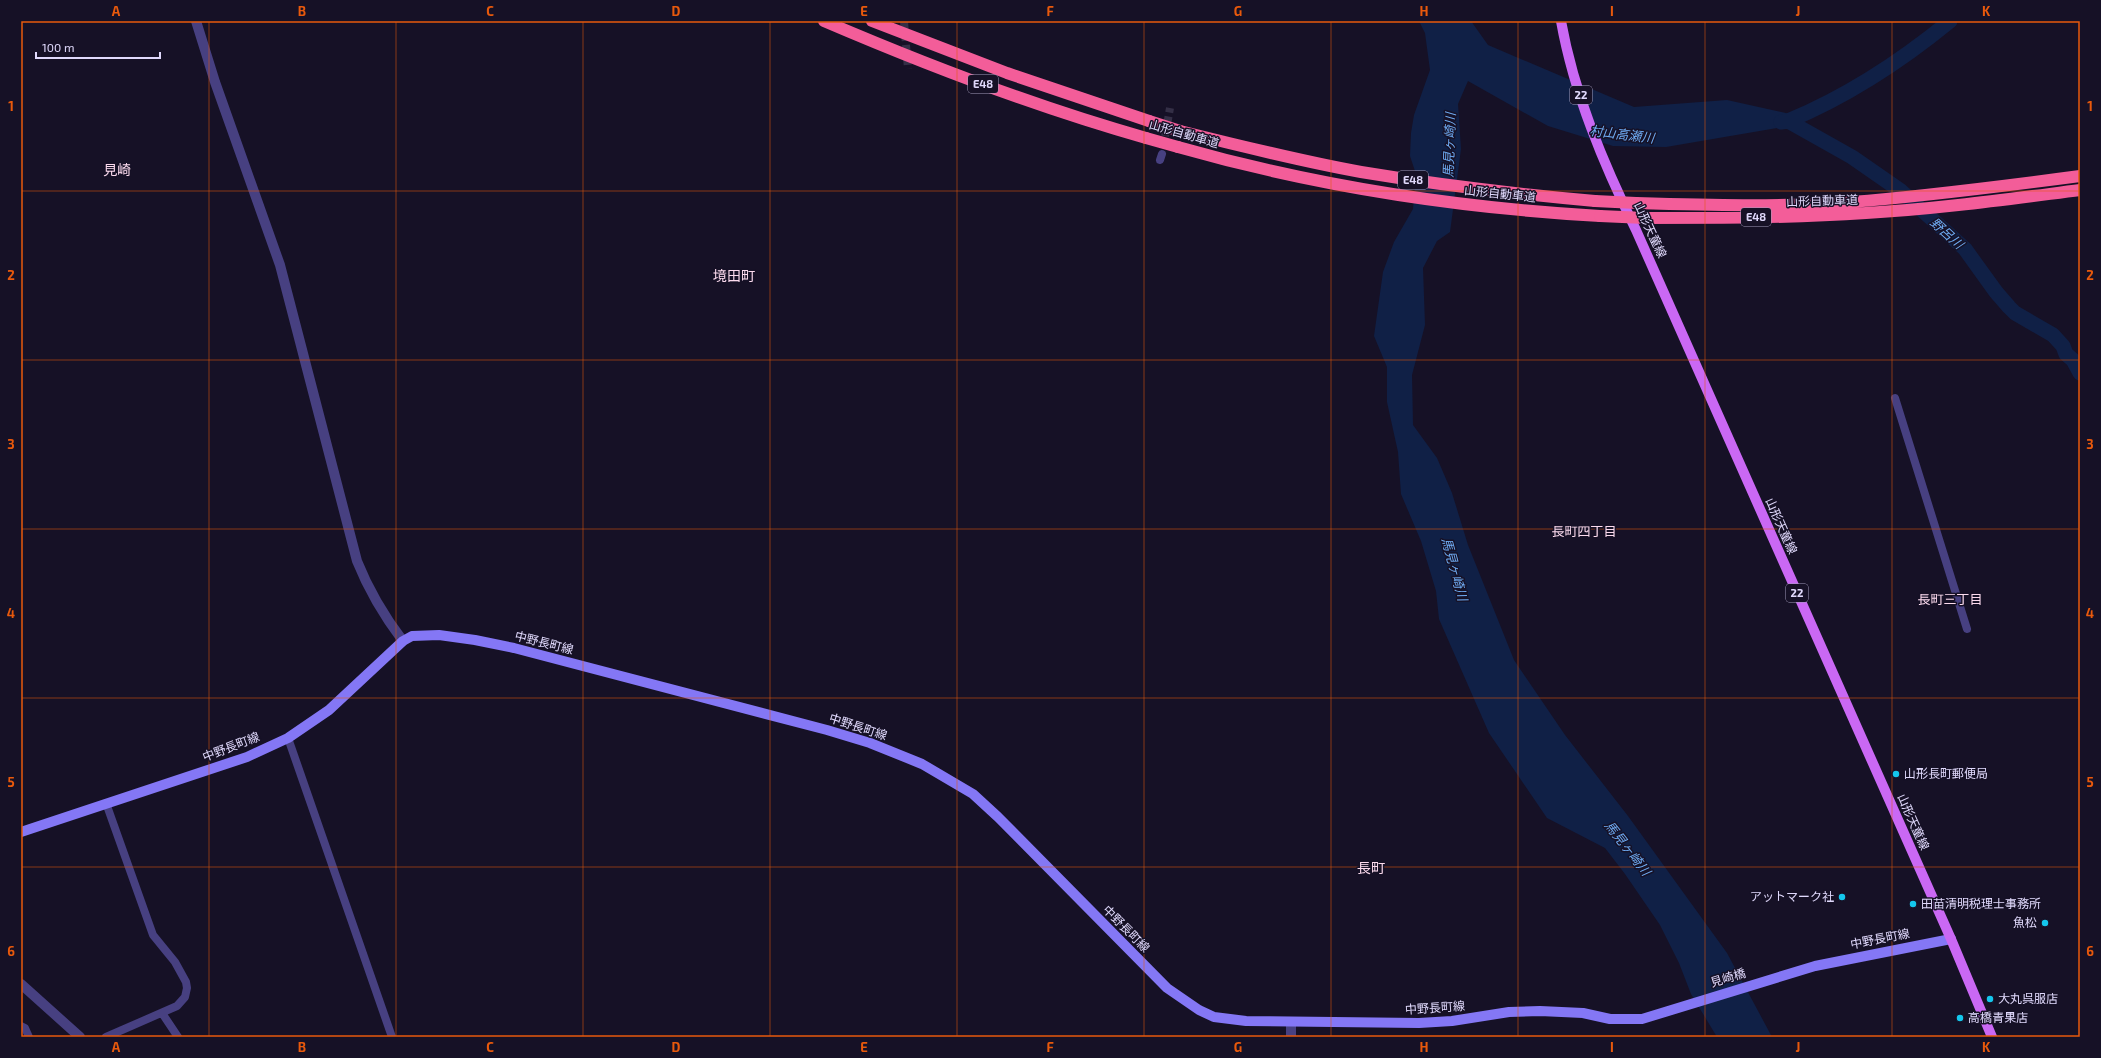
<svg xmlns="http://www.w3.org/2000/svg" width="2101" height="1058" font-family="'Exo 2','Noto Sans JP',sans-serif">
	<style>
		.water { fill: #102046 }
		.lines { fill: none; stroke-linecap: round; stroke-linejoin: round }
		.river { stroke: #102046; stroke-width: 15 }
		.minor-tunnel { stroke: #342f46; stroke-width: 8; stroke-dasharray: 8 4; stroke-linecap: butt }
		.minor { stroke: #474081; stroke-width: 8 }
		.tertiary { stroke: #474081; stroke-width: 10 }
		.secondary { stroke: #8477f5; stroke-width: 10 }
		.primary { stroke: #ca68f4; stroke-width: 10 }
		.motorway { stroke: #f35d99; stroke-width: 12 }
		.motorway-bridge { stroke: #f35d99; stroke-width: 12 }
		.grid { fill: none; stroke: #e8590c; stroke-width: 1; stroke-opacity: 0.55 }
		.poi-dot { fill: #14c7ed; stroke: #161126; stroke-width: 1.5 }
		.labels { text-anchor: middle; stroke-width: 3; stroke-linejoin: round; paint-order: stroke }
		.shield { fill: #161126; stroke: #a39dbc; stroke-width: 1 }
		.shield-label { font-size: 11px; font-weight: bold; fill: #e0d9fc }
		.street-label { font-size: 12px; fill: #e0d9fc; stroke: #161126 }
		.poi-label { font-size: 12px; fill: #e0d9fc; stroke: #161126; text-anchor: start }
		.water-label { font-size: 13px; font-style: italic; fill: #6facf4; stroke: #161126 }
		.neighbourhood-label { font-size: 13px; fill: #fcdbee; stroke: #161126 }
		.quarter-label { font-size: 14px; fill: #fcdbee; stroke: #161126 }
		.neatline { fill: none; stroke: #e8590c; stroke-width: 1.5 }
		.grid-label { font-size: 13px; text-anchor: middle; font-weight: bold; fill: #e8590c }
	</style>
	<rect width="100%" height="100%" fill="#161126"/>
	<path class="water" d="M1419,21H1471L1488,45L1634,107L1727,100L1799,116L1795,125L1666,147L1613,146L1548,126L1468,81L1458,104L1461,149L1450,232L1437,241L1423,268L1425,325L1412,375L1413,425L1437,458L1452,493L1468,545L1514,660L1565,735L1628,816L1727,953L1772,1037H1717L1691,994L1679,963L1660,925L1625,874L1605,848L1547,818L1489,733L1439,619L1436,591L1421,541L1401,494L1398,452L1387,402V367L1374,336L1383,272L1394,242L1413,209L1416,174L1410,156L1411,133L1414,115L1430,70L1425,33Z"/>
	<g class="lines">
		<path class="river" d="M1788,121L1852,157L1901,191L1965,249L1996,292L2009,307L2015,313L2053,335L2063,346L2066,354L2073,360L2080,373
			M1781,122L1788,121C1848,96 1900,62 1950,21"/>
		<path class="minor-tunnel" d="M904,21L908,69
			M1163,148L1170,108"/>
		<path class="minor" d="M1160,160L1162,154
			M1895,398L1967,629
			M288,738L392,1037
			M162,1013L178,1037
			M21,1026L25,1028L29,1037
			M106,1037L177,1006L185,997L187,988L186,982L175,962L153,935L106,803"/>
		<path class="tertiary" d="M196,21L215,82L280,265L357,561C369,591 384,616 403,641
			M21,984L80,1037
			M1291,1037V1022"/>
		<path class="secondary" d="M21,832L247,757L288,738L329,710L403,641L412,636L439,635L475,640L514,648L827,730L870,743L922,764L973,794L998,817L1167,988L1199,1010L1214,1017L1246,1021L1419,1023L1452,1021L1509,1012L1540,1011L1583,1013L1610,1019H1642L1815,966L1951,939"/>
		<path class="primary" d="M1561,21C1574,94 1604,165 1636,230L1951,939L1992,1037"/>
		<path class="motorway" d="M824,21C929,66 1036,107 1146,138
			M872,21L1007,73L1149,121
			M1180,131C1240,146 1300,161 1361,172C1439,185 1517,194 1595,201
			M1178,147C1315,186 1458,208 1600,216
			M1636,203C1707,205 1780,207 1851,202C1928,196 2004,186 2080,176
			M1645,218C1719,218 1793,218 1866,213C1938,209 2009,199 2080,190"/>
		<path class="motorway-bridge" d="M1149,121L1180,131
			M1146,138L1178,147
			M1595,201L1636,203
			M1600,216L1645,218"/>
	</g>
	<path class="grid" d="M209,21V1037M396,21V1037M583,21V1037M770,21V1037M957,21V1037M1144,21V1037M1331,21V1037M1518,21V1037M1705,21V1037M1892,21V1037M21,191H2080M21,360H2080M21,529H2080M21,698H2080M21,867H2080"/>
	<g class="poi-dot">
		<circle cx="1896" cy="774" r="4"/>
		<circle cx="1842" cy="897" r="4"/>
		<circle cx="1913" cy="904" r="4"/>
		<circle cx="2045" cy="923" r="4"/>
		<circle cx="1990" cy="999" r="4"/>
		<circle cx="1960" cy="1018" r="4"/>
	</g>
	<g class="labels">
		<g class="shield">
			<rect x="968" y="75" width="30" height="18" rx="3"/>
			<rect x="1570" y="86" width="22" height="18" rx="3"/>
			<rect x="1398" y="171" width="30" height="18" rx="3"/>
			<rect x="1741" y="208" width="30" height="18" rx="3"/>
			<rect x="1786" y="584" width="22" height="18" rx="3"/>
		</g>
		<g class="shield-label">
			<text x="983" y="88">E48</text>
			<text x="1581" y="99">22</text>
			<text x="1413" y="184">E48</text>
			<text x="1756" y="221">E48</text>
			<text x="1797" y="597">22</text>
		</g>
		<g class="street-label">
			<text transform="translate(1184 134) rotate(16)" y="4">山形自動車道</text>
			<text transform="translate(1500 194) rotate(6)" y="4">山形自動車道</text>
			<text transform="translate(1822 201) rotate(-2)" y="4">山形自動車道</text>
			<text transform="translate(1650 230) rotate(65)" y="4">山形天童線</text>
			<text transform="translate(1781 526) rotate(66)" y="4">山形天童線</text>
			<text transform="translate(544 643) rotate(14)" y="4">中野長町線</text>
			<text transform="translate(858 727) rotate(18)" y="4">中野長町線</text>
			<text transform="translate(231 747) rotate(-21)" y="4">中野長町線</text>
			<text transform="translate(1913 822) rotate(66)" y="4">山形天童線</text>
			<text transform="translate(1126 929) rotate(45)" y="4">中野長町線</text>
			<text transform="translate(1880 939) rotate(-11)" y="4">中野長町線</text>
			<text transform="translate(1728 978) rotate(-17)" y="4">見崎橋</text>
			<text transform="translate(1435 1008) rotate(-4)" y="4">中野長町線</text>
		</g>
		<g class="poi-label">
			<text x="1904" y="778">山形長町郵便局</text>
			<text x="1834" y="901" text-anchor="end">アットマーク社</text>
			<text x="1921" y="908">田苗清明税理士事務所</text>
			<text x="2037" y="927" text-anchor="end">魚松</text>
			<text x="1998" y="1003">大丸呉服店</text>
			<text x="1968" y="1022">高橋青果店</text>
		</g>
		<g class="water-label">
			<text transform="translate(1622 134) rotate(7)" y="5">村山高瀬川</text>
			<text transform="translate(1449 145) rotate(-88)" y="5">馬見ヶ崎川</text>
			<text transform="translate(1947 233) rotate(42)" y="5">野呂川</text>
			<text transform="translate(1455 569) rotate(75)" y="5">馬見ヶ崎川</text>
			<text transform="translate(1628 848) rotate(52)" y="5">馬見ヶ崎川</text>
		</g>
		<g class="neighbourhood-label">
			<text x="1584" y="536">長町四丁目</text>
			<text x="1950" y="604">長町三丁目</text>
		</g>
		<g class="quarter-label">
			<text x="117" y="175">見崎</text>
			<text x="734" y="281">境田町</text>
			<text x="1371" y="873">長町</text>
		</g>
	</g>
	<rect width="2101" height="1058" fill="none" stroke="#161126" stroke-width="44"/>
	<path d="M36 52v6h124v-6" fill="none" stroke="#e0d9fc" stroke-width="2"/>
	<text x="42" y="52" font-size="12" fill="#e0d9fc" stroke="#161126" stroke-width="3" paint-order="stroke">100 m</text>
	<rect x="22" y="22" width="2057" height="1014" class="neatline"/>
	<g class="grid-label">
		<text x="116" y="16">A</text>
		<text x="302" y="16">B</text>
		<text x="490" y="16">C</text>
		<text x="676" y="16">D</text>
		<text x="864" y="16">E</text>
		<text x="1050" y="16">F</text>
		<text x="1238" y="16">G</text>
		<text x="1424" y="16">H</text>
		<text x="1612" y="16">I</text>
		<text x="1798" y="16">J</text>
		<text x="1986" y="16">K</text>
		<text x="11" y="111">1</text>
		<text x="2090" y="111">1</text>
		<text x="11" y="280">2</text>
		<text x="2090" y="280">2</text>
		<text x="11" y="449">3</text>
		<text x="2090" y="449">3</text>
		<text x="11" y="618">4</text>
		<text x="2090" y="618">4</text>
		<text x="11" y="787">5</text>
		<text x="2090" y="787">5</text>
		<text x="11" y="956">6</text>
		<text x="2090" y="956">6</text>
		<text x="116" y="1052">A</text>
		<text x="302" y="1052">B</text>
		<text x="490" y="1052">C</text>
		<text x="676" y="1052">D</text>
		<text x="864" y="1052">E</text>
		<text x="1050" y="1052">F</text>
		<text x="1238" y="1052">G</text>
		<text x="1424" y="1052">H</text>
		<text x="1612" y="1052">I</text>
		<text x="1798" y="1052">J</text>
		<text x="1986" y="1052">K</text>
	</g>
</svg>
